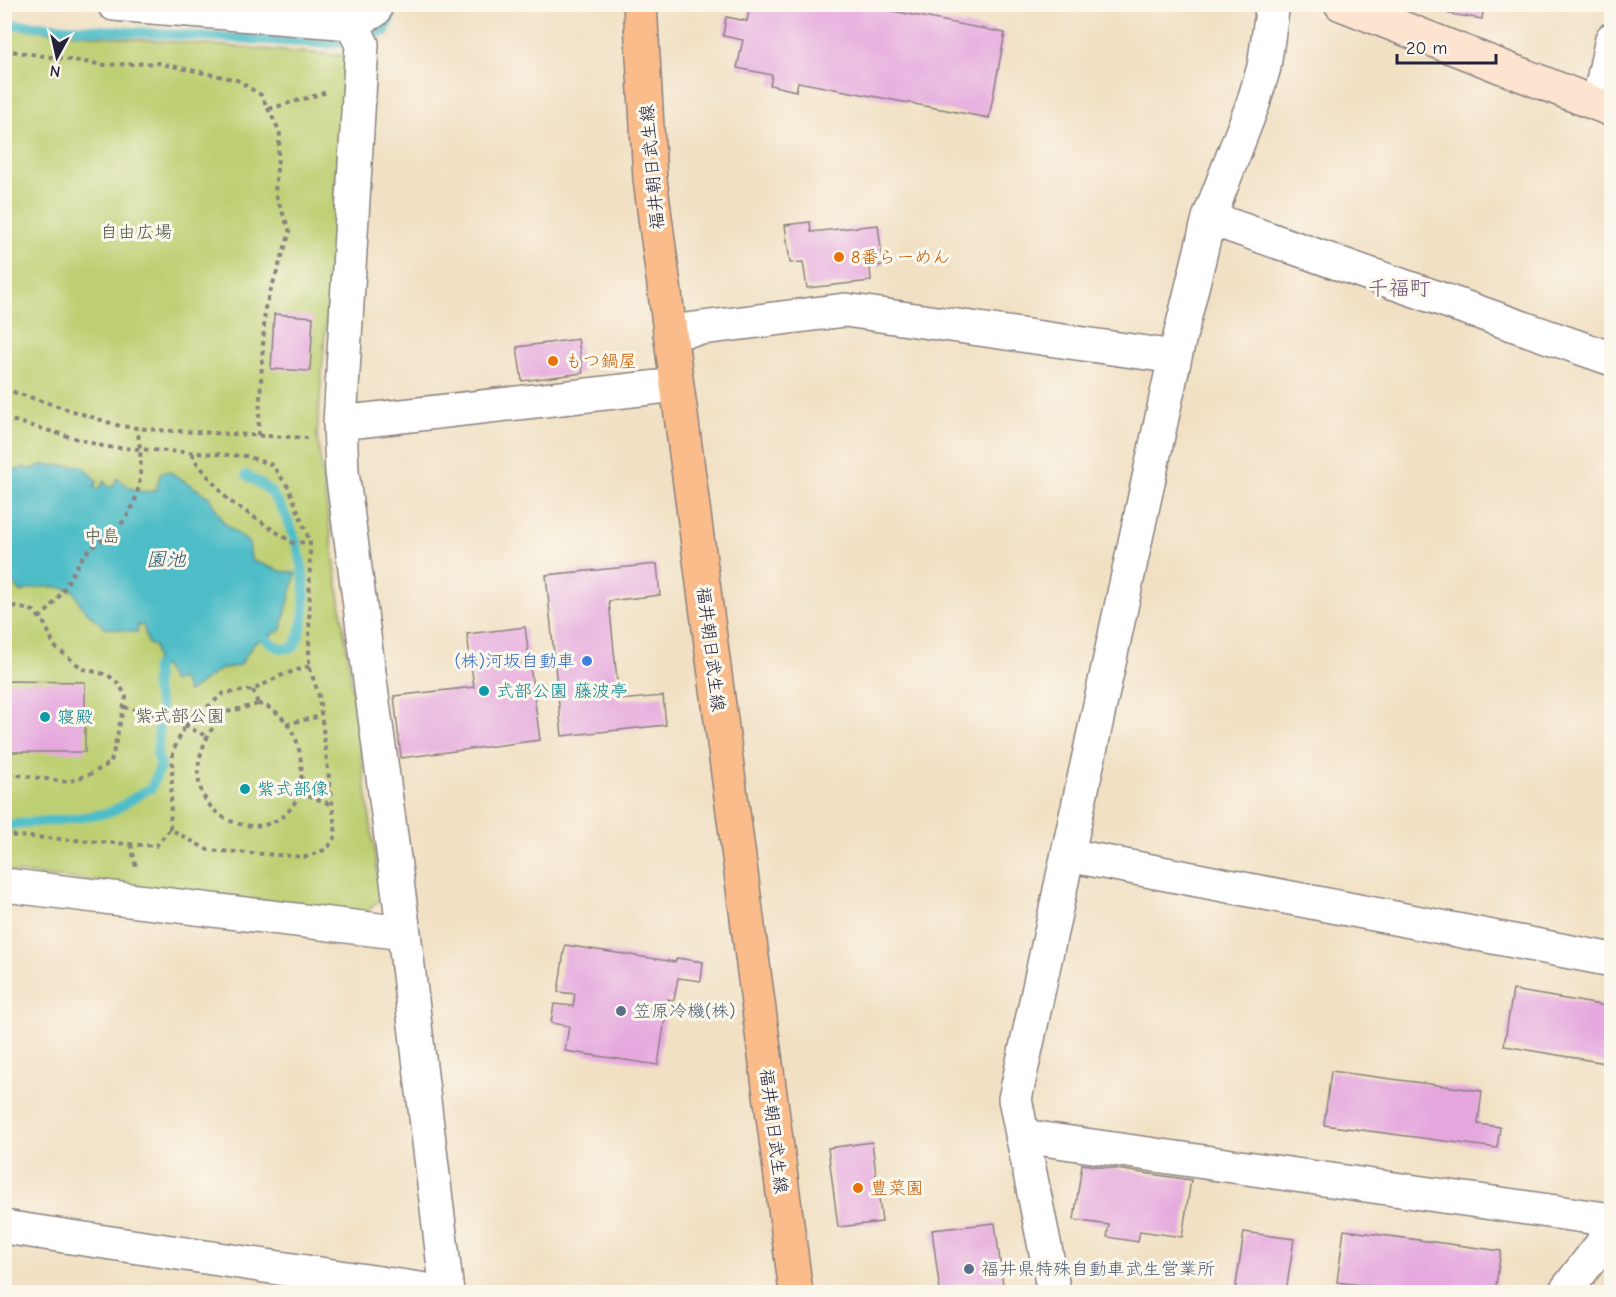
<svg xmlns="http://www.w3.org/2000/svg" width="1616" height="1297" font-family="'Comic Neue','Klee One',sans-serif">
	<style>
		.green { fill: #bdcf72; stroke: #707856; stroke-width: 1.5 }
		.water { fill: #4fbdc7; stroke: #387081; stroke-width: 1.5 }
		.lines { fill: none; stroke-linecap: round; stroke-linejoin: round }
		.stream { stroke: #4fbdc7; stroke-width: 10 }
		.building { fill: #e5a7de }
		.street-casing { stroke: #8a817f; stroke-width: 36 }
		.secondary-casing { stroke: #8a817f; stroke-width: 36 }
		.primary-casing { stroke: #8a817f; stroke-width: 36 }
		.path { stroke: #8a817f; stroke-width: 4; stroke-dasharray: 4.5 4.5; stroke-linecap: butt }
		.street { stroke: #fff; stroke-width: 33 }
		.secondary { stroke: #fde4d1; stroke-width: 33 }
		.primary { stroke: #fabc8b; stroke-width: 33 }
		.food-dot { fill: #e8710a; stroke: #fbf7ec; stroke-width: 2 }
		.shop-dot { fill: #3f7fe0; stroke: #fbf7ec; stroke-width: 2 }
		.culture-dot { fill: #0f9aa8; stroke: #fbf7ec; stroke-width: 2 }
		.service-dot { fill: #5c6f8a; stroke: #fbf7ec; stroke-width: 2 }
		.labels { text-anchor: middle; stroke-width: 6; stroke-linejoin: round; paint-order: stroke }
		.street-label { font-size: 18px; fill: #22223b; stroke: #fbf7ec }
		.park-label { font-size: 18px; fill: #50564c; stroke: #fbf7ec }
		.food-label { font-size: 18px; fill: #c56008; stroke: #fbf7ec; text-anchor: start }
		.shop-label { font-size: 18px; fill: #366cbe; stroke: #fbf7ec; text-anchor: end }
		.culture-label { font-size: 18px; fill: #0d838f; stroke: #fbf7ec; text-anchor: start }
		.service-label { font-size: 18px; fill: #4e5e75; stroke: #fbf7ec; text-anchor: start }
		.water-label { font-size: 20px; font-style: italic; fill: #32586c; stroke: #fbf7ec }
		.quarter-label { font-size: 21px; fill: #665174; stroke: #fbf7ec }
	</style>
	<rect width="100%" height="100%" fill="#fbf7ec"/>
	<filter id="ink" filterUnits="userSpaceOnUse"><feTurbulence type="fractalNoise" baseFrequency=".0167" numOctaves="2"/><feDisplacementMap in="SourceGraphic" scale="12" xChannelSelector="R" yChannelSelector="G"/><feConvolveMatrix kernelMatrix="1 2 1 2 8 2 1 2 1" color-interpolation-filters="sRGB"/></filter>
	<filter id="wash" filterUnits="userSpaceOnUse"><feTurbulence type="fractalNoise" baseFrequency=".008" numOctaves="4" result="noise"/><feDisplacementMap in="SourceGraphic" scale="24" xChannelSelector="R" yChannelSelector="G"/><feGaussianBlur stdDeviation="1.35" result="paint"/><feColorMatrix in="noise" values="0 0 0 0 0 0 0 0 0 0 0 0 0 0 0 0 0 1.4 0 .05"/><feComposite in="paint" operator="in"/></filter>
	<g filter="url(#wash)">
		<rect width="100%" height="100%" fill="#f1e0c3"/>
		<path class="green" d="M5,28L347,56L317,436L381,898L366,913L5,871Z"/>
		<path class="water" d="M42,465L83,466L97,481L94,486L96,489H99L105,480L106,486L113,487L117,478C129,488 138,495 156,490L161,472H170L209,497L224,523L249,543L251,560L280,571L296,573L281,630L254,643L240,665L219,670L188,692L182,679L172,682L164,666L156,667L155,646L148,644L143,625H138L137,632C125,632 117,627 105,628L82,607L74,591C55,585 40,585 21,592L5,575V473L10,469L20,470L24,467L30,470Z"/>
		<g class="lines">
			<path class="stream" d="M4,24L332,44L385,31L395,4
				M246,475C254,480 266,486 272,494C301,533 316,603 294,647C282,651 274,647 265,638
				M4,826C40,820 75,821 110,812C117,810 140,793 151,788L161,765L157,755L161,708L155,689L156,667"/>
		</g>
		<g id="blocks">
			<path class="building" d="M750,4H857L1005,33L989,118L798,82L796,91L770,85L772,75L737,68L743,40L723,36L726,17L747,21Z
				M1431,4H1484L1482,19L1449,14L1450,9Z
				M810,222L811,232L878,225L883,265L870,267L871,281L807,288L803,262L790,263L785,225Z
				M274,314L313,317L310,371L271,369Z
				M578,339L583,373L522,381L517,347Z
				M657,564L660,595L609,601L619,700L663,696L666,725L562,736L546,575Z
				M525,627L540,740L401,758L394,696L474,687L467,634Z
				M4,681L85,682V752H4Z
				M565,945L675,962L677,958L703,962L701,981L678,978L674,1000L668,999L658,1065L565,1051L569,1026L551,1023L554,1004L573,1006L575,994L558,992Z
				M1513,990L1612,1007V1064L1504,1046Z
				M1331,1071L1482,1091L1478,1124L1500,1127L1497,1148L1324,1125Z
				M872,1142L882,1222L838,1227L828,1148Z
				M1082,1164L1191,1180L1182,1237L1140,1231L1138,1242L1107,1237L1109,1225L1074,1220Z
				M995,1223L1004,1292H940L932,1230Z
				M1344,1230L1501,1251L1495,1292H1416L1337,1282Z
				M1244,1232L1294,1239L1286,1292H1235Z"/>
		</g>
	</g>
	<g filter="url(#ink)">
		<use href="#blocks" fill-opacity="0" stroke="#8a817f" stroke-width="1.5"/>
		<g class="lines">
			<defs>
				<path id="street" d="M114,4L351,23L374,11L376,4
					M351,23L362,44L340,423L342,472L404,933L447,1292
					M1598,104L1612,39
					M1209,218L1612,359
					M670,332L845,310L1175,357
					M340,423L676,385
					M1068,855L1612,960
					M4,885L404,933
					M1022,1136L1612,1220
					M4,1227L440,1292
					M1054,1292L1015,1099L1175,357L1209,218L1253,104L1264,67L1273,4
					M1565,1292L1612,1231"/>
				<path id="secondary" d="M1341,4L1612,110"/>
				<path id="primary" d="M640,4L650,179L796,1292"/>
			</defs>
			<use href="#street" class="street-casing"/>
			<use href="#secondary" class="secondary-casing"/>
			<use href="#primary" class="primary-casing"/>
			<path class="path" d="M4,50L105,65L158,63L237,80L261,95L280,132L275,193L290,232L265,308L258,436
				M269,109L327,92
				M4,389L120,426L157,430L307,438
				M4,418L106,447L246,456L272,465L289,488L310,542L309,666L319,696L336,835L327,849L306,857L208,850L170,829L156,846L4,835
				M193,453V458L228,500L293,543L310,542
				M4,604L34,611L46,626L54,646L83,669L108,675L120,685L126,697L111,762L93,773L68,782L4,773
				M39,618C59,603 68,579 82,558C94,541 108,539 120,525C144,500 143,460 137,428
				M253,690L258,704
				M258,704C277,706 293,728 298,745C330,879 130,831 223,713Z
				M124,707L175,721L206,736
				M286,724L321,716
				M300,792L332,805
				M170,829L173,751L185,726L224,693L253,690L280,676L309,666
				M131,844L136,868"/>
			<use href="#street" class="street"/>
			<use href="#secondary" class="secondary"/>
			<use href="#primary" class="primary"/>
		</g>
	</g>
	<g class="food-dot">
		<circle cx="839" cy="257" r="6"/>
		<circle cx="553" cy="361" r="6"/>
		<circle cx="858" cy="1188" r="6"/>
	</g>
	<circle class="shop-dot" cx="587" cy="661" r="6"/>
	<g class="culture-dot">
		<circle cx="484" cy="691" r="6"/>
		<circle cx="45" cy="717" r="6"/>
		<circle cx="245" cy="789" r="6"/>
	</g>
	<g class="service-dot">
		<circle cx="621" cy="1011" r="6"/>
		<circle cx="969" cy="1269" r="6"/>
	</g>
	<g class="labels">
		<g class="street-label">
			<text transform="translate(652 167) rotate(-95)" y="6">福井朝日武生線</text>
			<text transform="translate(711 649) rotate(83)" y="6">福井朝日武生線</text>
			<text transform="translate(774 1131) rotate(83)" y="6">福井朝日武生線</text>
		</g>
		<g class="park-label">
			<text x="136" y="238">自由広場</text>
			<text x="102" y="542">中島</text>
			<text x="180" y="722">紫式部公園</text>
		</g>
		<g class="food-label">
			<text x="851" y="263">8番らーめん</text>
			<text x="565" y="367">もつ鍋屋</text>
			<text x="870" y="1194">豊菜園</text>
		</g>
		<g class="shop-label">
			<text x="575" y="667">(株)河坂自動車</text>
		</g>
		<g class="culture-label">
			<text x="496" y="697">式部公園 藤波亭</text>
			<text x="57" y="723">寝殿</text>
			<text x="257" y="795">紫式部像</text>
		</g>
		<g class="service-label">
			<text x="633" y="1017">笠原冷機(株)</text>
			<text x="981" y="1275">福井県特殊自動車武生営業所</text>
		</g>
		<g class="water-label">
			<text x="166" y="566">園池</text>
		</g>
		<g class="quarter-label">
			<text x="1399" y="295">千福町</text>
		</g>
	</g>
	<rect width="1616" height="1297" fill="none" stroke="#fbf7ec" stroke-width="24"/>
	<g transform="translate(57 57) rotate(188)" stroke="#fbf7ec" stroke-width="4.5" paint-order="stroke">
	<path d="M0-4.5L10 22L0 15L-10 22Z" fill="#22223b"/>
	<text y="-9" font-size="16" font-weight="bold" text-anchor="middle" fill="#22223b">N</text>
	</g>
	<path d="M1397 54v9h99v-9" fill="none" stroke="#22223b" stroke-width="3"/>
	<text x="1406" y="54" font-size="18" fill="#22223b" stroke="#fbf7ec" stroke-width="4.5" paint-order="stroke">20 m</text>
</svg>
